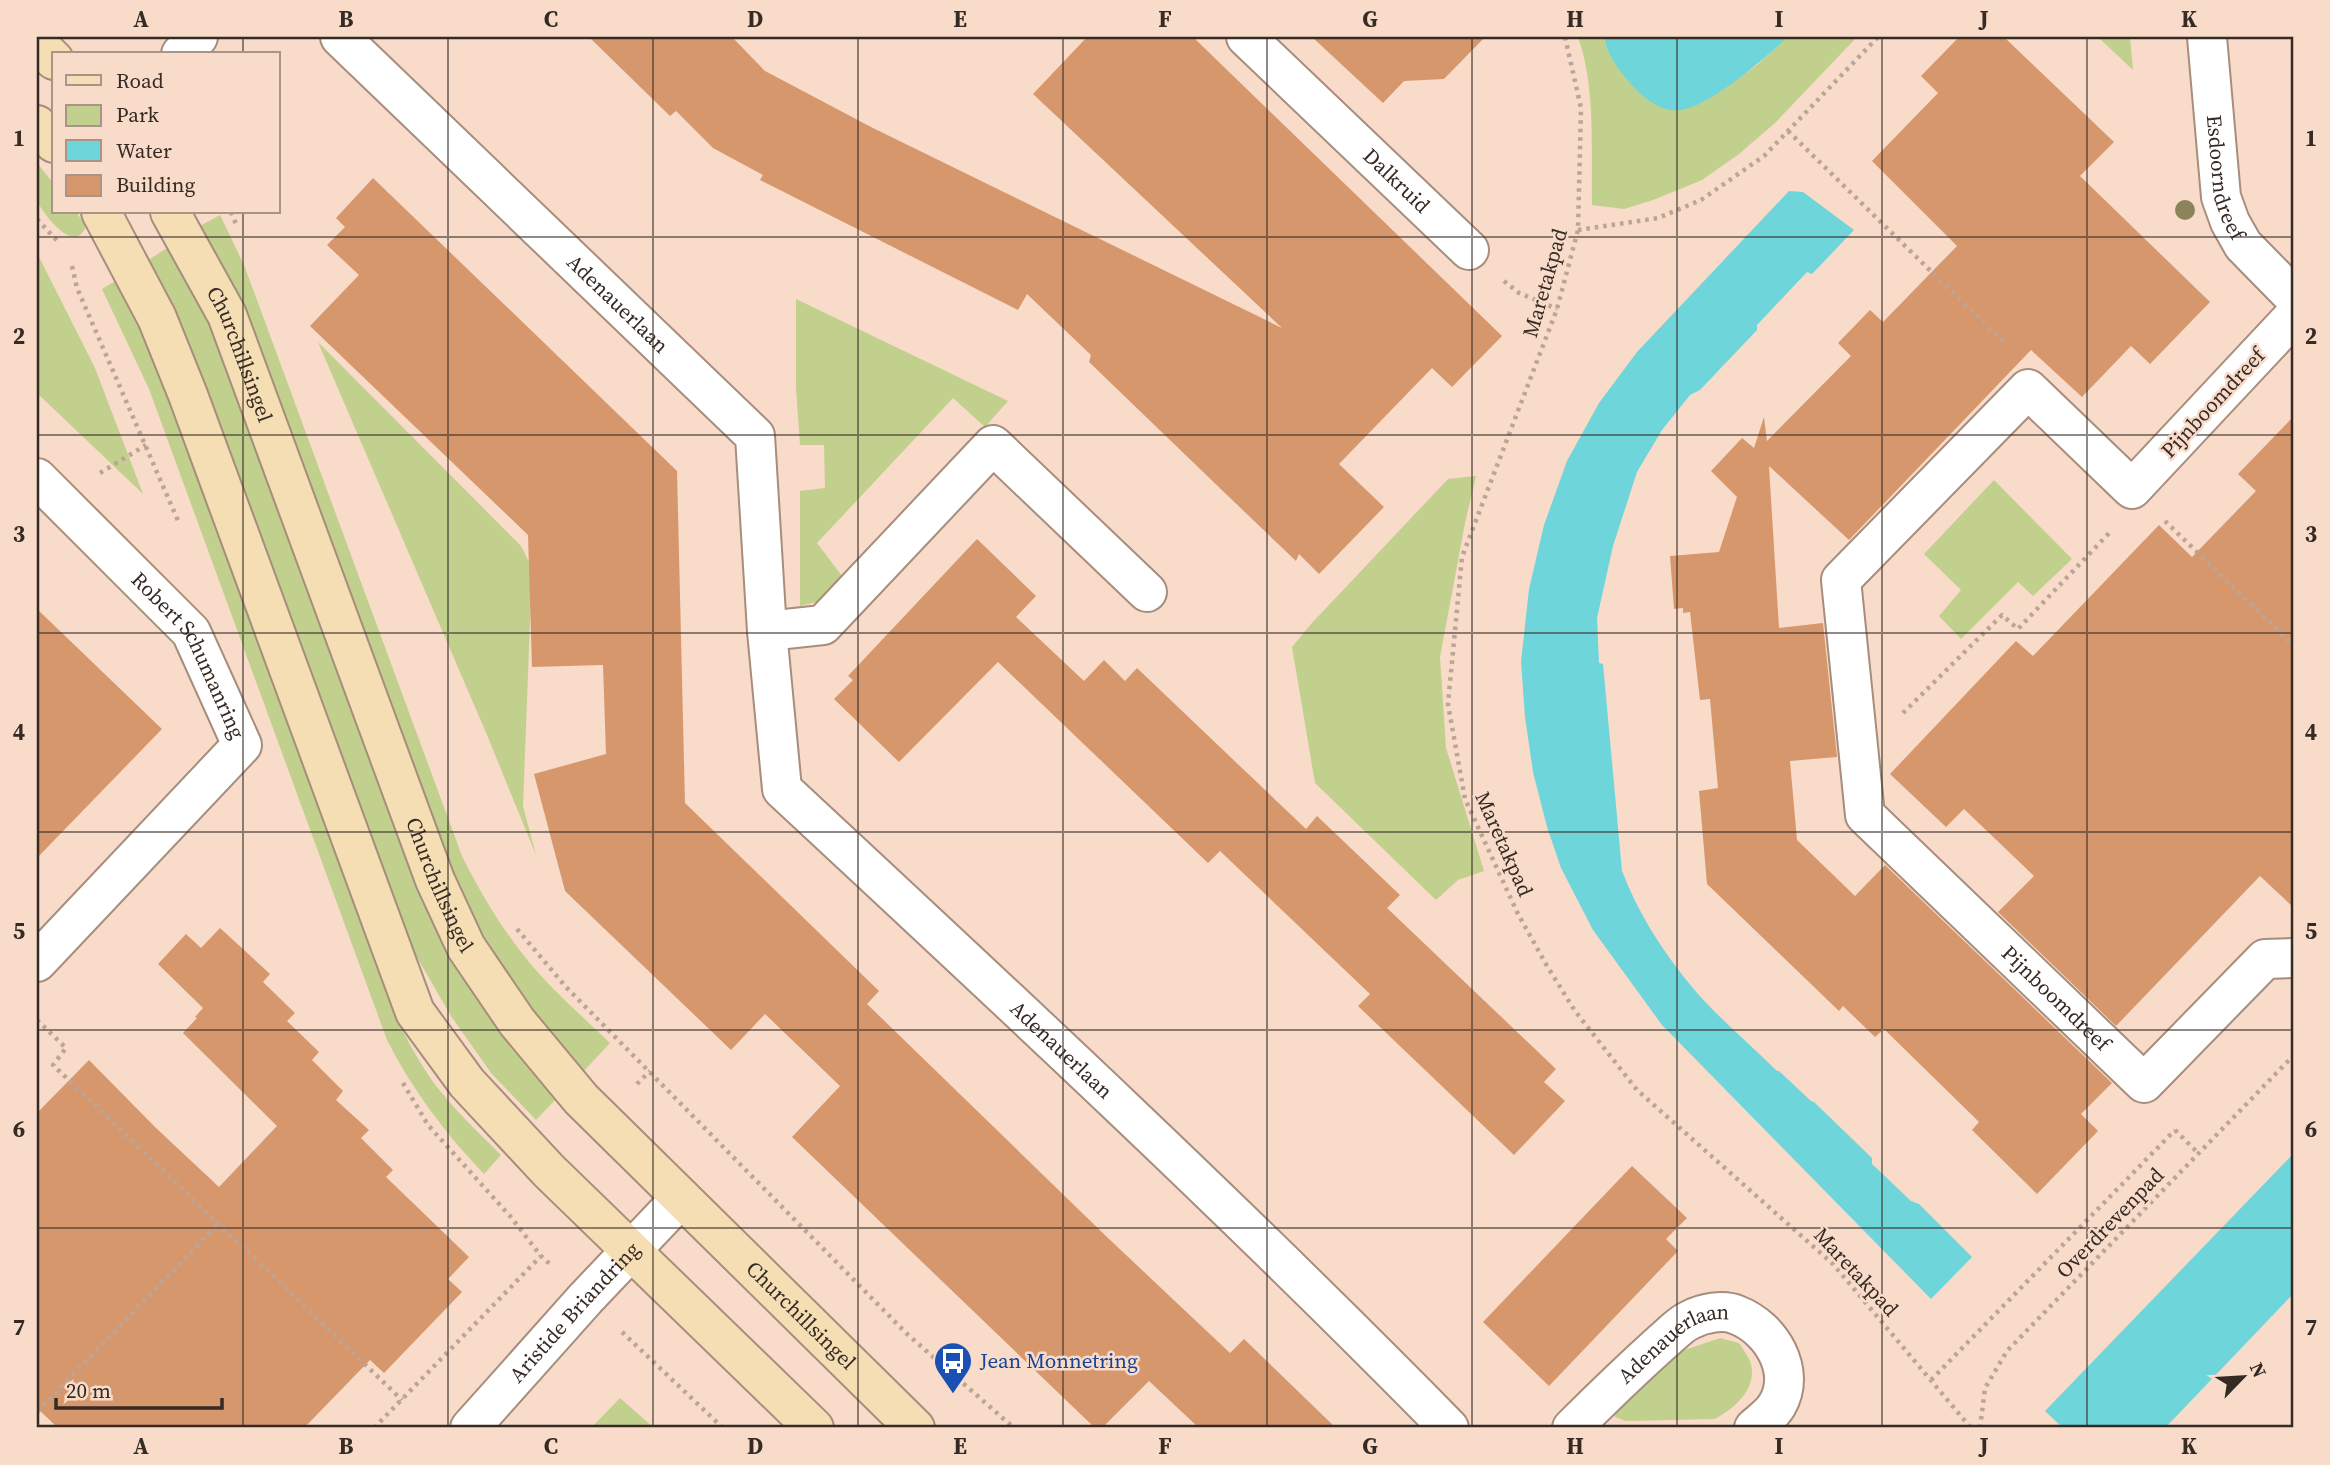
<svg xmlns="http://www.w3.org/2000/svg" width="2330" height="1465" font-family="'Source Serif 4',serif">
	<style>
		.green { fill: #c1d08d }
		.water { fill: #6ed5db }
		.building { fill: #d7976d }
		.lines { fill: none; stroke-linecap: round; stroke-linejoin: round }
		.street-casing { stroke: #a78d7c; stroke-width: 42 }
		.secondary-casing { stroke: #a78d7c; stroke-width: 42 }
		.path { stroke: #bca597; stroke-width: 4.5; stroke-dasharray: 3.5 5; stroke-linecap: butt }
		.street { stroke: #fff; stroke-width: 38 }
		.secondary { stroke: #f5ddb4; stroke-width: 38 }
		.tree { fill: #8b835c }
		.grid { fill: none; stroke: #352a24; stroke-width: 2; stroke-opacity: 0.55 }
		.labels { text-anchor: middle; stroke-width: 5; stroke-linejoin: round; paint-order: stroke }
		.street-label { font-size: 21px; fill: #352a24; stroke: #f8dbc9 }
		.transit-label { font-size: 21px; fill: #164399; stroke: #f8dbc9; text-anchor: start }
		.neatline { fill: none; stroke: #352a24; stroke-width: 2.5 }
		.grid-label { font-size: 23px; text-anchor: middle; font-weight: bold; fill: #352a24 }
	</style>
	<rect width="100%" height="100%" fill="#f8dbc9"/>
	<path class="green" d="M1578,37H1604V41L1738,79L1757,65L1788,37H1857L1775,123L1739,154L1702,180L1653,200L1624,209L1592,205C1591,152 1596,87 1578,37Z
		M2098,37H2130L2133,70Z
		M37,163L54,184V212H76L86,226C75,255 46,217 38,203C33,193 37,174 37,163Z
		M220,215L244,265L462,856C481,894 502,929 529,962C553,991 583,1017 610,1043L583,1072L507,981L461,902L250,330L224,268L200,226Z
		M173,244L204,307L225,362L412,871L429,913L453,960L559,1096L536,1120L491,1073L451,1016L400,928L147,261Z
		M37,253L95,368L143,494L37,393Z
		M117,280L150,346L392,1008C403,1033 416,1057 431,1079C451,1107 477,1131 501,1155L484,1174C445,1133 413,1091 387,1040L149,389L102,289Z
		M796,299L1008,401L985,427L953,398L817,543L842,576L824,600L800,606V491L825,488L824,445H800L796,389Z
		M318,342L521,546L532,568L523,806L536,855L487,735Z
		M1476,476L1465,523L1440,657L1446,748L1484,871L1458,880L1436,900L1315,783L1292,647L1311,624L1448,479Z
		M1994,480L2072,559L2033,596L2018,582L1961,639L1939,616L1961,590L1924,554Z
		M1720,1338L1739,1343C1743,1349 1749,1357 1751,1364C1757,1389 1735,1408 1715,1419L1626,1421L1615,1417V1407L1670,1355Z
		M620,1398L654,1428H591Z"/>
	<path class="water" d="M1604,37H1788C1765,58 1712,105 1681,110C1661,113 1642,97 1630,83C1619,70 1607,55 1604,37Z
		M1789,191L1803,192L1854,230L1812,274L1807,272L1757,325V330L1700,390L1690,395L1662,430L1637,472L1613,546L1597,618L1599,663L1603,664L1622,871C1638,913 1663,952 1692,987C1717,1017 1749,1043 1777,1071H1779L1811,1101L1814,1102L1872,1158V1164L1911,1201L1919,1204L1972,1257L1931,1299L1662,1025L1593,930L1561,868L1547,827L1533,772L1525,717L1521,662L1529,589L1544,525L1567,461L1599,403L1637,352Z
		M2293,1154V1294L2165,1428H2063L2045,1411Z"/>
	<path class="building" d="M589,37H732L765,71L871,127L1282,328L1033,94L1087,37H1193L1502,336L1452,387L1432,368L1339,464L1384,507L1319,574L1299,554L1296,561L1227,495L1089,362L1091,355L1027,294L1018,310L760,180L763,175L713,148L676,111L670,116Z
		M1312,37H1485L1444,79L1404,81L1383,103Z
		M1959,37H2004L2114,142L2080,176L2210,302L2150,364L2131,346L2082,397L2031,350L1849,540L1769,466L1779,628L1823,623L1837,757L1790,761L1797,840L1855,896L1885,865L2112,1083L2081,1114L2098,1131L2037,1194L1972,1130L1979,1122L1884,1029L1875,1037L1843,1006L1839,1011L1707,884L1699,791L1718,788L1710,699L1700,700L1690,612L1683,613V608L1674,609L1670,556L1719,552L1737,497L1711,471L1742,438L1754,448L1764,417L1767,441L1851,356L1838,343L1870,310L1883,322L1957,246L1872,161L1938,93L1921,76Z
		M373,178L677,471L685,803L879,991L867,1004L1108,1238L1230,1353L1244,1339L1336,1428H1199L1149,1381L1102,1428H1095L792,1137L840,1086L765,1014L731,1050L565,891L534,774L606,754L603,665L532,667L528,535L310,326L359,275L327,245L345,227L336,218Z
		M2293,417V907L2260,876L2116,1026L1998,912L2034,876L1964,809L1946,827L1890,774L2016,641L2033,656L2159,525L2192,557L2256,491L2238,474Z
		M977,539L1036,596L1016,617L1084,681L1104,660L1125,681L1137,668L1306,829L1317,816L1400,895L1387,908L1556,1069L1544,1082L1565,1101L1514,1155L1358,1006L1370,994L1220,851L1208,863L998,662L899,762L834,699L853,680L848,676Z
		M37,609L162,729L37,858Z
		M220,928L270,974L263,982L295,1013L287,1021L319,1052L312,1060L343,1091L336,1100L369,1130L361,1138L393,1170L386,1177L469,1257L448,1279L462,1292L384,1373L370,1360L304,1428H58L37,1408V1113L89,1060L155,1127L219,1187L277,1126L183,1033L197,1018L195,1017L203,1008L158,964L186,934L201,948Z
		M1632,1166L1687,1218L1666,1239L1678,1251L1549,1386L1483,1322Z"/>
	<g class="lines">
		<defs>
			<g id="street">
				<path id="s1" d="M340,37L755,436L767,631L782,789C1008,999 1233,1208 1449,1428"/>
				<path id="s2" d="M1246,37L1469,250"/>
				<path id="s3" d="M2207,37L2221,197L2230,222L2243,245L2293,296"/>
				<path d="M181,54L198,37"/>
				<path id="s4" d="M2293,317L2132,489L2028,389L1841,580L1865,815L2144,1083L2265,959L2293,958"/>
				<path id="s5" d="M37,478L191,632L242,745L37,962"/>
				<path d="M767,631L823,625L993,445L1147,592"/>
				<path id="s6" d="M470,1428L586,1298L681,1198"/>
				<path id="s7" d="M1572,1428C1601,1399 1630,1371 1661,1343C1670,1336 1680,1324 1690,1320C1703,1313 1723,1309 1737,1315C1771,1328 1797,1371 1777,1405C1772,1414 1762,1421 1754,1428"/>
			</g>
			<g id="secondary">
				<path d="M37,43L54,60"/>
				<path d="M37,125L54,143"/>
				<path d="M101,212L157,318L188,395L415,1012L467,1083L549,1171L814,1428"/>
				<path id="s8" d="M170,212L227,315L435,880L466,947L517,1022L581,1099L915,1428"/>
			</g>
		</defs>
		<use href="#street" class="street-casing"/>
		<use href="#secondary" class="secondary-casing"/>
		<path class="path" d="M1565,37L1581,108L1578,230L1557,309L1462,557L1448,704L1465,799L1518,914L1547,966L1575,1011L1637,1090L1833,1264L1971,1428
			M1788,131L2006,345
			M231,212L236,224
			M37,219L60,244
			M1578,230L1658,218L1701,200L1764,156L1878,37
			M72,266L77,288L179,523
			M1504,281L1519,293L1557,309
			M100,473L146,445
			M2165,521L2293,645
			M1903,713L2002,615L2018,629L2111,531
			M517,929L566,987L906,1333L1014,1428
			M37,1020L66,1048L53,1065L402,1400
			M403,1083L428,1125L510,1216L541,1256L552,1266
			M637,1084L650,1071
			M2175,1130L2199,1154
			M622,1332L723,1428
			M1931,1380L2175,1130
			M37,1412L218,1224
			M374,1428L541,1256
			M1980,1428L1985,1388L2007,1351L2293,1056"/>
		<use href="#street" class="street"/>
		<use href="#secondary" class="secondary"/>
	</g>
	<circle class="tree" cx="2185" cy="210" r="10"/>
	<path class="grid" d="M243,37V54M448,37V1428M653,37V1428M858,37V1428M1063,37V1428M1267,37V1428M1472,37V1428M1677,37V1428M1882,37V1428M2087,37V1428M243,212V1428M37,237H2293M37,435H2293M37,633H2293M37,832H2293M37,1030H2293M37,1228H2293"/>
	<defs>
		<symbol id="bus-pin" viewBox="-11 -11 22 30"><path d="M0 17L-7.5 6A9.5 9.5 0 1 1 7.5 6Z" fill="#1a4fb4" stroke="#f8dbc9"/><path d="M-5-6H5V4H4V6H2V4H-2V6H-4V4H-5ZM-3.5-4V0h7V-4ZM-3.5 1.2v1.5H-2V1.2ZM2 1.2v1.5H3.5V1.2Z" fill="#fff"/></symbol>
	</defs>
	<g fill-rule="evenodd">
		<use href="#bus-pin" x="931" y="1339" width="44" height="60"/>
	</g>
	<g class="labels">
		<g class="street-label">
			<text dy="7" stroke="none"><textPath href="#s3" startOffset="142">Esdoorndreef</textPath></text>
			<text dy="7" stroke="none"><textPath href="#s2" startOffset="208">Dalkruid</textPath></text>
			<text transform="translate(1545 283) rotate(-74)" y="7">Maretakpad</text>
			<text dy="7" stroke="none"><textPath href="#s1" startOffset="385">Adenauerlaan</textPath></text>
			<text dy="7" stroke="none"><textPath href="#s8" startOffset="159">Churchillsingel</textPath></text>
			<text transform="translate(2213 403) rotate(-47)" y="7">Pijnboomdreef</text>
			<text dy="7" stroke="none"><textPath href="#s5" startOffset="236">Robert Schumanring</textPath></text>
			<text transform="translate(1504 844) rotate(66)" y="7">Maretakpad</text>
			<text dy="7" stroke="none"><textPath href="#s8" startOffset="726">Churchillsingel</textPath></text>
			<text dy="7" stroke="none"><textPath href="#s4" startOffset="1148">Pijnboomdreef</textPath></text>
			<text dy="7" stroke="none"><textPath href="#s1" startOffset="1312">Adenauerlaan</textPath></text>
			<text transform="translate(2110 1223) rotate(-46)" y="7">Overdrevenpad</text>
			<text transform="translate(1856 1272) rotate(47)" y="7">Maretakpad</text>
			<text dy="7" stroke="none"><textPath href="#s6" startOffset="156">Aristide Briandring</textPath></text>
			<text dy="7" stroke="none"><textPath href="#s8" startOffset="1293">Churchillsingel</textPath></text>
			<text dy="7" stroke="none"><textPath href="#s7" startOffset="135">Adenauerlaan</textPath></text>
		</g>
		<g class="transit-label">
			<text x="980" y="1368">Jean Monnetring</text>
		</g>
	</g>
	<rect width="2330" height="1465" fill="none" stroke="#f8dbc9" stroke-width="77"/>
	<rect x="52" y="52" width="228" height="161" fill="#f8dbc9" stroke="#aa9487" stroke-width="2"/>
	<rect x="66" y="75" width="35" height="10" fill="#f5ddb4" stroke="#aa9487" stroke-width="2"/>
	<text x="116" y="88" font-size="21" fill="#352a24">Road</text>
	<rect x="66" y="105" width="35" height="21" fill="#c1d08d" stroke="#aa9487" stroke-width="2"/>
	<text x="116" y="122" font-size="21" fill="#352a24">Park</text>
	<rect x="66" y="140" width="35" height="21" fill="#6ed5db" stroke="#aa9487" stroke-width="2"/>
	<text x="116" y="158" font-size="21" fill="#352a24">Water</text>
	<rect x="66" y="175" width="35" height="21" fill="#d7976d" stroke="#aa9487" stroke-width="2"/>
	<text x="116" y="192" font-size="21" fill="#352a24">Building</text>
	<g transform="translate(2243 1377) rotate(65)" stroke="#f8dbc9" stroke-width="5" paint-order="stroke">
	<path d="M0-5L12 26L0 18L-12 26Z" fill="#352a24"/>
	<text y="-10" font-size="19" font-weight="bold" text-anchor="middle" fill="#352a24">N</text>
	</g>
	<path d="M56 1398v10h166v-10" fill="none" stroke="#352a24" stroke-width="3.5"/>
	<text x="66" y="1398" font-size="21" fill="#352a24" stroke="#f8dbc9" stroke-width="5" paint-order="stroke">20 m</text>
	<rect x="38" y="38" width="2254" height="1388" class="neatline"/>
	<g class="grid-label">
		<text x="141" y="27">A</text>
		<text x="346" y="27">B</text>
		<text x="551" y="27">C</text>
		<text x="755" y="27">D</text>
		<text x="960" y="27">E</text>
		<text x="1165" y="27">F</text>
		<text x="1370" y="27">G</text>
		<text x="1575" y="27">H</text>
		<text x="1779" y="27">I</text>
		<text x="1984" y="27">J</text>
		<text x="2189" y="27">K</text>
		<text x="19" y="146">1</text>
		<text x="2311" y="146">1</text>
		<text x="19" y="344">2</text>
		<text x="2311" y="344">2</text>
		<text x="19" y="542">3</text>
		<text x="2311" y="542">3</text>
		<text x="19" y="740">4</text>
		<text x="2311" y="740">4</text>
		<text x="19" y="939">5</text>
		<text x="2311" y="939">5</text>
		<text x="19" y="1137">6</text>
		<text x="2311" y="1137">6</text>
		<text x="19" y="1335">7</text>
		<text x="2311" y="1335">7</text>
		<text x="141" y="1454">A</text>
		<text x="346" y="1454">B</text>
		<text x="551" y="1454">C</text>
		<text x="755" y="1454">D</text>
		<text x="960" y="1454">E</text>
		<text x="1165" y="1454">F</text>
		<text x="1370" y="1454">G</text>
		<text x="1575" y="1454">H</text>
		<text x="1779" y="1454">I</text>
		<text x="1984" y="1454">J</text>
		<text x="2189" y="1454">K</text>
	</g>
</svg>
